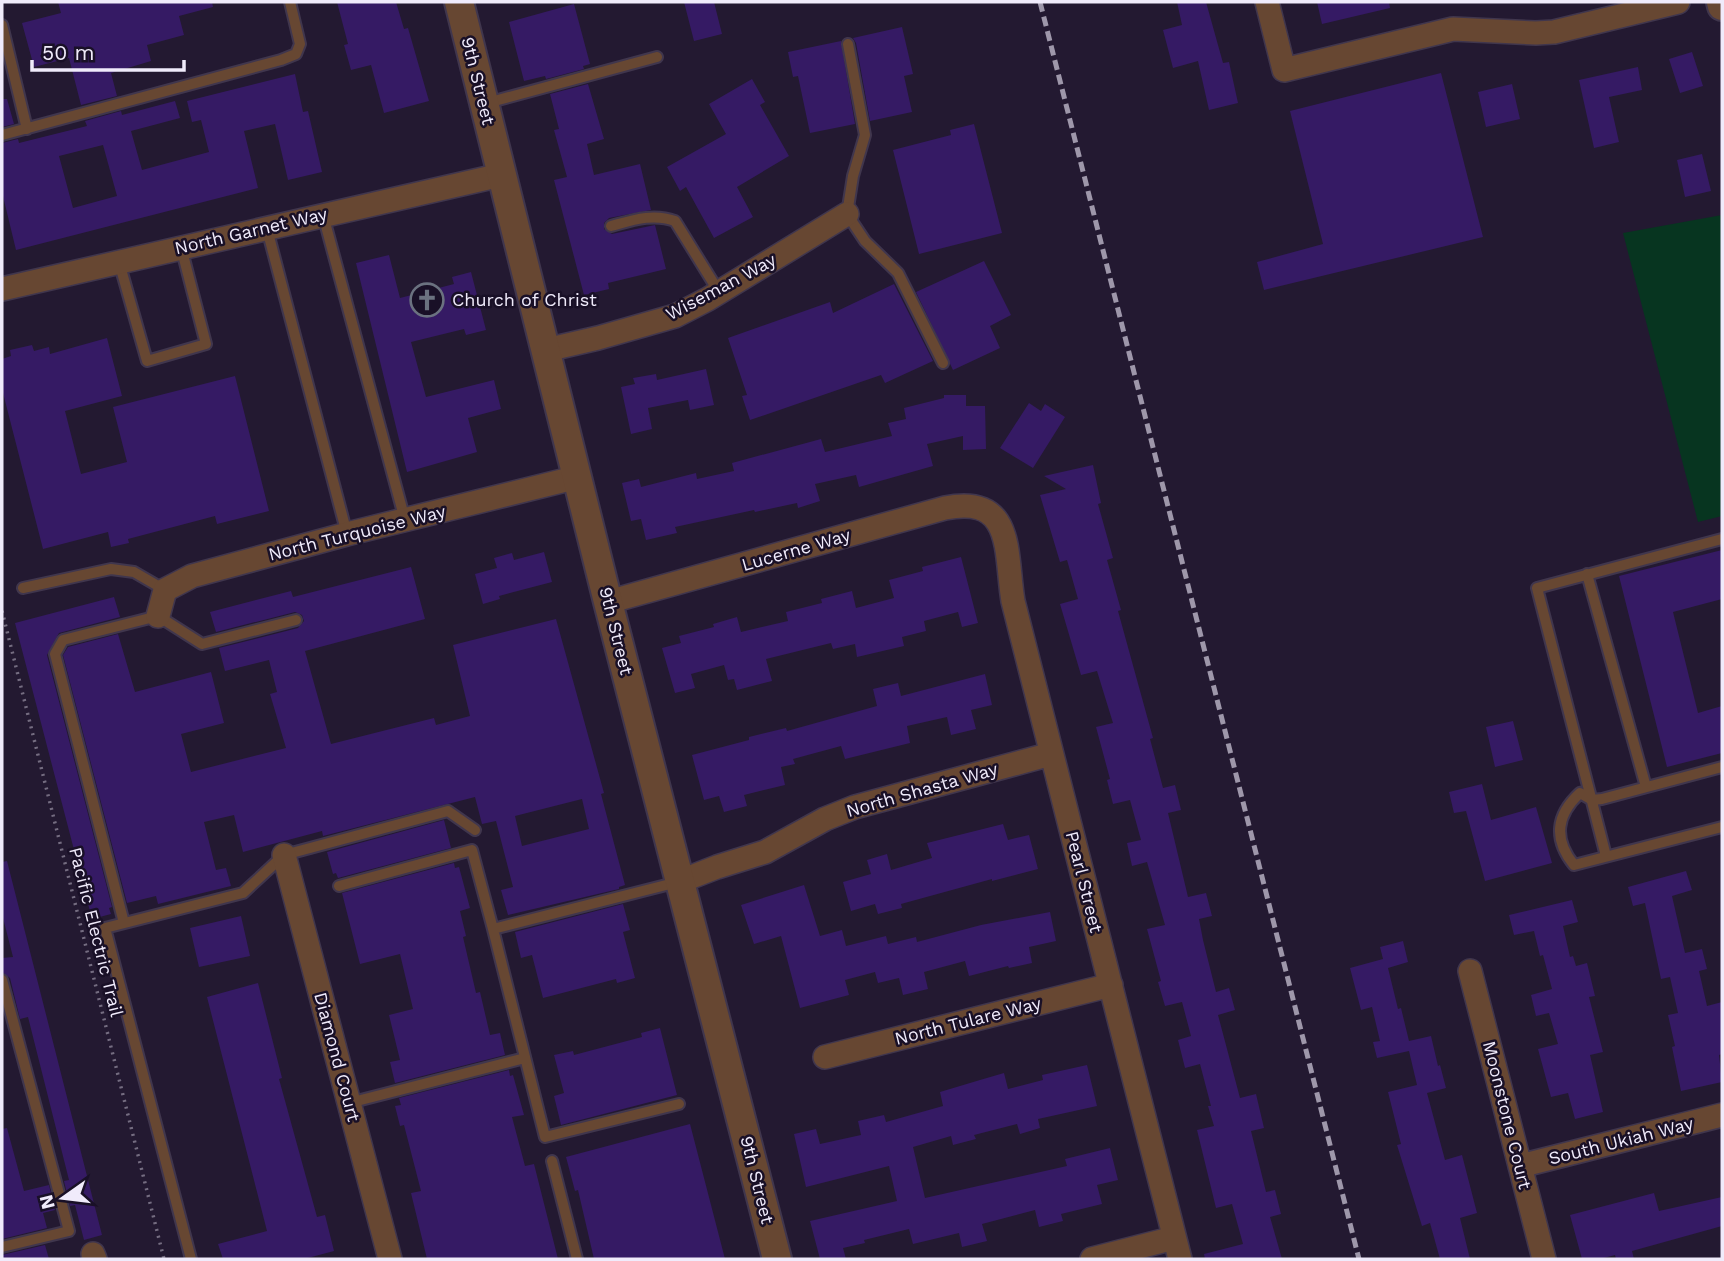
<svg xmlns="http://www.w3.org/2000/svg" width="1724" height="1261" font-family="'Work Sans',sans-serif">
	<style>
		.green { fill: #073520 }
		.building { fill: #351a64; fill-rule: evenodd }
		.lines { fill: none; stroke-linecap: round; stroke-linejoin: round }
		.service-casing { stroke: #40364d; stroke-width: 14 }
		.minor-casing { stroke: #40364d; stroke-width: 26 }
		.tertiary-casing { stroke: #40364d; stroke-width: 32 }
		.path { stroke: #756d81; stroke-width: 3.5; stroke-dasharray: 2 5; stroke-linecap: butt }
		.service { stroke: #674732; stroke-width: 10 }
		.minor { stroke: #674732; stroke-width: 23 }
		.tertiary { stroke: #674732; stroke-width: 28 }
		.rail { stroke: #9e97aa; stroke-width: 5; stroke-dasharray: 10 5; stroke-linecap: butt }
		.labels { text-anchor: middle; stroke-width: 5; stroke-linejoin: round; paint-order: stroke }
		.street-label { font-size: 18px; fill: #f0ebfb; stroke: #191027 }
		.poi-label { font-size: 18px; fill: #f0ebfb; stroke: #191027; text-anchor: start }
	</style>
	<rect width="100%" height="100%" fill="#231931"/>
	<path class="green" d="M1722,215V516L1698,522L1623,233Z"/>
	<path class="building" d="M58,2H212L213,7L179,16L184,35L147,45L151,61L111,73L117,96L81,105L69,58L34,67L22,23L61,13Z
		M337,2H396L404,29L408,28L429,101L384,113L371,65L351,70L344,45L348,44Z
		M684,2H714L722,34L694,41Z
		M1177,2H1206L1223,63L1229,62L1238,103L1209,110L1198,61L1173,68L1163,30L1182,25Z
		M1317,2H1389L1390,8L1322,24Z
		M574,4L590,64L583,66L584,69L546,79L545,76L524,81L509,22Z
		M902,27L913,74L904,76L912,112L870,121L856,43L853,38Z
		M841,41L855,124L810,133L798,76L793,77L788,52Z
		M1692,52L1703,86L1680,93L1669,59Z
		M1638,67L1642,90L1609,97L1619,142L1594,148L1579,80Z
		M1441,73L1483,237L1264,290L1257,262L1323,244L1290,111Z
		M295,74L303,112L308,111L322,172L288,180L275,124L244,131L258,188L16,250L2,192V143L18,139L19,143L87,126L85,121L121,111L122,115L175,101L180,118L131,131L142,170L209,152L201,120L192,122L187,101ZM103,145L117,196L73,208L59,156Z
		M752,79L765,102L760,105L789,156L737,187L753,217L714,238L686,187L680,191L667,167L726,134L709,104Z
		M588,84L604,139L587,144L594,175L640,164L651,210L609,218L604,223V229L612,234L655,225L666,269L608,283L609,289L584,295L554,180L567,177L554,130L559,129L550,94Z
		M1512,84L1520,119L1486,127L1478,92Z
		M2,99H7L14,124L2,127Z
		M974,124L1002,233L919,254L893,150L951,135L950,130Z
		M1702,154L1711,191L1685,197L1677,160Z
		M389,255L400,298L454,284L452,277L471,272L486,330L466,335L464,329L411,342L426,397L494,380L501,409L468,418L477,452L407,472L356,263Z
		M984,261L1011,315L990,326L1000,348L953,370L916,292Z
		M894,284L933,361L885,383L881,375L750,420L742,396L747,395L728,338L830,302L833,313Z
		M107,338L122,396L65,411L81,474L127,462L113,407L235,376L269,511L217,524L215,516L128,539L129,543L111,547L108,532L43,549L2,389V359L11,356L10,350L32,345L34,351L49,347L50,354Z
		M706,369L714,405L690,410L688,400L648,408L652,429L631,434L621,387L635,384L633,378L656,374L657,380Z
		M944,395H966V406H985L986,449L963,450V436L927,444L933,466L859,487L856,475L815,484L820,501L798,508L797,503L755,512L754,510L675,527L677,533L646,540L641,519L631,521L622,483L639,479L641,487L696,473L697,479L734,471L732,463L821,439L825,452L892,436L888,423L906,419L904,408L944,398Z
		M1029,403L1041,411L1045,404L1065,417L1033,468L1000,448Z
		M1093,465L1101,503L1098,504L1113,558L1107,560L1121,610L1118,611L1153,738L1150,739L1163,788L1175,785L1181,810L1168,813L1188,897L1206,893L1212,916L1199,919L1203,940L1216,992L1229,988L1235,1010L1218,1015L1240,1098L1256,1094L1264,1128L1251,1131L1266,1192L1275,1190L1281,1214L1270,1217L1282,1259H1205L1204,1254L1243,1244L1232,1204L1216,1208L1197,1130L1214,1126L1208,1106H1211L1200,1064L1185,1068L1178,1040L1191,1036L1182,1002L1165,1006L1158,982L1161,981L1147,929L1165,925L1147,862L1132,866L1127,843L1141,840L1130,800L1113,804L1107,780L1110,779L1096,727L1113,723L1097,671L1081,675L1060,604L1078,599L1067,560L1060,562L1040,495L1066,489L1044,476Z
		M1722,550V599L1673,612L1698,713L1722,706V753L1667,767L1619,576Z
		M544,552L552,582L499,596L500,599L483,604L475,574L497,568L494,558L512,553L514,560Z
		M961,557L978,623L962,627L958,612L924,621L926,631L902,637L904,646L857,657L855,644L833,649L831,643L766,659L772,681L737,690L734,679L728,680L724,665L691,674L695,688L675,693L662,648L681,643L679,636L714,627L713,624L737,617L741,632L788,621L786,612L822,603L821,599L852,591L856,608L894,598L889,580L923,571L922,567Z
		M411,567L425,619L305,651L331,744L434,718L436,725L470,716L453,645L556,619L604,793L601,794L625,885L619,887V889L508,915L501,890L513,887L496,821L482,824L475,797L323,836L322,831L243,852L234,815L204,822L216,870L226,868L231,886L158,904L156,896L127,903L63,655L68,647L118,634L135,692L211,672L224,723L181,734L191,772L286,748L270,694L277,692L269,660L225,671L219,648L298,628L304,621L302,615L295,612L216,632L210,612L291,591L293,597ZM582,799L589,829L522,846L515,816Z
		M114,597L120,617L59,633L47,655L112,907L109,908L111,914L92,919L15,623Z
		M985,674L992,705L971,710L976,729L951,735L947,717L907,726L910,743L845,759L841,746L793,759L795,764L781,767L785,785L744,795L747,806L724,812L719,796L704,800L692,755L749,740V737L786,728L787,731L877,706L873,689L898,683L901,696Z
		M1513,721L1523,760L1495,767L1486,727Z
		M1482,784L1491,820L1536,807L1552,863L1485,881L1466,811L1454,813L1449,792Z
		M444,820L451,848L338,878L336,873L333,874L327,852Z
		M1003,824L1008,840L1029,835L1038,869L992,881V879L901,904L902,908L878,914L875,904L851,911L843,882L871,874L867,860L887,854L891,870L932,858L927,843Z
		M7,861L102,1235L84,1240L75,1205L70,1206L64,1181L69,1180L28,1017L20,1019L10,978L2,972V958L13,957L2,914V862Z
		M454,863L455,868L459,867L470,908L460,911L466,936L463,937L476,993L480,992L490,1035L500,1033L505,1055L395,1083L390,1062L400,1060L389,1015L413,1009L400,954L360,964L342,893Z
		M1686,871L1692,890L1672,896L1685,953L1702,949L1707,969L1699,971L1707,1006L1722,1002V1054L1719,1055L1722,1082L1681,1091L1672,1047L1675,1046L1668,1015L1678,1013L1670,977L1661,979L1645,903L1633,906L1628,887Z
		M804,885L820,936L842,930L846,946L886,936L888,944L916,937L917,942L981,925L1050,912L1056,941L1029,947L1032,963L1009,968L1008,966L969,976L965,961L924,972L928,989L903,995L899,978L878,983L875,972L845,980L849,995L800,1008L781,936L754,944L741,905Z
		M1572,900L1578,922L1563,926L1570,957L1573,956L1576,966L1587,963L1595,996L1589,997L1603,1052L1590,1055L1603,1112L1575,1119L1568,1093L1551,1097L1538,1049L1558,1044L1549,1013L1536,1016L1531,995L1552,989L1543,955L1540,956L1534,931L1514,935L1509,915Z
		M623,904L630,930L623,932L635,978L617,983L616,979L543,998L532,955L521,958L515,932Z
		M241,916L250,956L199,967L190,928Z
		M1403,941L1408,962L1388,968L1398,1009L1401,1008L1409,1041L1431,1036L1438,1066L1440,1065L1446,1088L1427,1093L1445,1160L1462,1155L1477,1213L1460,1218L1470,1259H1440L1430,1223L1422,1226L1397,1145L1401,1144L1388,1092L1417,1085L1409,1051L1377,1058L1373,1042L1380,1041L1372,1007L1361,1010L1350,968L1383,959L1380,947Z
		M258,983L282,1078L279,1079L317,1217L325,1215L334,1251L304,1259H223L218,1244L267,1231L207,997Z
		M660,1028L677,1095L561,1125L554,1096L564,1093L554,1055L573,1051L574,1055L642,1037L641,1033Z
		M1087,1065L1097,1106L1038,1119L1040,1128L1020,1134L1017,1124L974,1135L976,1139L953,1145L951,1136L913,1147L925,1198L1067,1166L1065,1159L1110,1148L1118,1180L1097,1185L1102,1204L1061,1214L1063,1221L1039,1227L1035,1210L982,1224L987,1241L962,1247L959,1233L913,1244L909,1229L864,1240L865,1243L843,1248L846,1259H820L810,1221L897,1201L889,1166L806,1187L794,1134L816,1129L820,1144L861,1135L858,1121L884,1115L886,1122L943,1106L940,1092L980,1080L1004,1073L1008,1089L1043,1080L1042,1075Z
		M509,1070L510,1076L513,1075L524,1115L512,1117L525,1166L534,1164L558,1259H427L411,1193L421,1191L404,1125L400,1126L395,1106L401,1105L399,1098Z
		M690,1124L725,1259H594L578,1190L575,1191L566,1157Z
		M7,1128L24,1191L49,1185L55,1210L43,1213L47,1228L2,1239V1129Z
		M1654,1193L1659,1211L1722,1197V1226L1632,1251L1634,1259H1616L1615,1255L1600,1259H1582L1570,1215Z
		M45,1245L49,1259H2V1255Z"/>
	<g class="lines">
		<defs>
			<path id="service" d="M2,25L27,129
				M848,44L865,135L853,176L847,214L865,241L898,273L943,363
				M487,103L657,57
				M2,135L281,60L296,54L300,44L290,2
				M323,215L405,520
				M611,226C633,220 653,213 675,221L719,292
				M267,229L347,534
				M119,262L147,361L206,344L181,247
				M1587,574L1646,787
				M23,588L111,569L134,572L165,590
				M1722,767L1602,799L1592,800L1580,793C1556,815 1553,839 1574,865L1722,827
				M1606,856L1537,588L1722,539
				M339,886L472,850L493,929L678,882
				M124,923L55,654L63,640L158,616L202,644L296,620
				M493,929L545,1137L679,1104
				M2,980L69,1231L2,1247
				M349,1103L525,1058
				M552,1161L577,1259
				M191,1259L105,928L243,893L284,855L448,811L475,830"/>
			<path id="minor" d="M1267,2L1284,70L1453,29L1536,33L1554,32L1678,2
				M2,289L501,175
				M546,350L598,338L675,316L708,299L847,214
				M608,602L945,508C1015,494 1005,553 1013,601L1180,1259
				M158,616L165,590L192,576L347,534L578,477
				M284,855L390,1259
				M681,881L717,867L765,852L825,819L855,807L1051,754
				M1470,971L1544,1259
				M825,1057L1111,985
				M1520,1166L1722,1115
				M93,1254L95,1259
				M1092,1259L1174,1238"/>
			<path id="tertiary" d="M459,2L608,602L777,1259
				M1721,2L1722,6"/>
		</defs>
		<use href="#service" class="service-casing"/>
		<use href="#minor" class="minor-casing"/>
		<use href="#tertiary" class="tertiary-casing"/>
		<path class="path" d="M2,611L164,1259"/>
		<use href="#service" class="service"/>
		<use href="#minor" class="minor"/>
		<use href="#tertiary" class="tertiary"/>
		<path class="rail" d="M1040,2L1359,1259"/>
	</g>
	<defs>
		<symbol id="church-ring" viewBox="-11 -11 22 22"><circle r="9.5" fill="#191027" stroke="#6b7280" stroke-width="1.5"/><path d="M-1.2-6h2.4v3.5h3.3v2.4h-3.3V6h-2.4V-.1h-3.3v-2.4h3.3Z" fill="#6b7280"/></symbol>
	</defs>
	<g fill-rule="evenodd">
		<use href="#church-ring" x="408" y="281" width="38" height="38"/>
	</g>
	<g class="labels">
		<g class="street-label">
			<text transform="translate(478 81) rotate(76)" y="6">9th Street</text>
			<text transform="translate(251 231) rotate(-13)" y="6">North Garnet Way</text>
			<text transform="translate(721 287) rotate(-28)" y="6">Wiseman Way</text>
			<text transform="translate(357 533) rotate(-14)" y="6">North Turquoise Way</text>
			<text transform="translate(796 550) rotate(-16)" y="6">Lucerne Way</text>
			<text transform="translate(616 631) rotate(76)" y="6">9th Street</text>
			<text transform="translate(922 790) rotate(-16)" y="6">North Shasta Way</text>
			<text transform="translate(1084 882) rotate(76)" y="6">Pearl Street</text>
			<text transform="translate(96 932) rotate(76)" y="6">Pacific Electric Trail</text>
			<text transform="translate(968 1021) rotate(-14)" y="6">North Tulare Way</text>
			<text transform="translate(337 1057) rotate(75)" y="6">Diamond Court</text>
			<text transform="translate(1507 1115) rotate(76)" y="6">Moonstone Court</text>
			<text transform="translate(1621 1141) rotate(-14)" y="6">South Ukiah Way</text>
			<text transform="translate(757 1180) rotate(76)" y="6">9th Street</text>
		</g>
		<g class="poi-label">
			<text x="452" y="306">Church of Christ</text>
		</g>
	</g>
	<rect width="1724" height="1261" fill="none" stroke="#f0ebfb" stroke-width="7"/>
	<g transform="translate(63 1198) rotate(256)" stroke="#191027" stroke-width="5" paint-order="stroke">
	<path d="M0-5L12 26L0 18L-12 26Z" fill="#f0ebfb"/>
	<text y="-10" font-size="19" font-weight="bold" text-anchor="middle" fill="#f0ebfb">N</text>
	</g>
	<path d="M32 60v10h152v-10" fill="none" stroke="#f0ebfb" stroke-width="3.5"/>
	<text x="42" y="60" font-size="21" fill="#f0ebfb" stroke="#191027" stroke-width="5" paint-order="stroke">50 m</text>
</svg>
